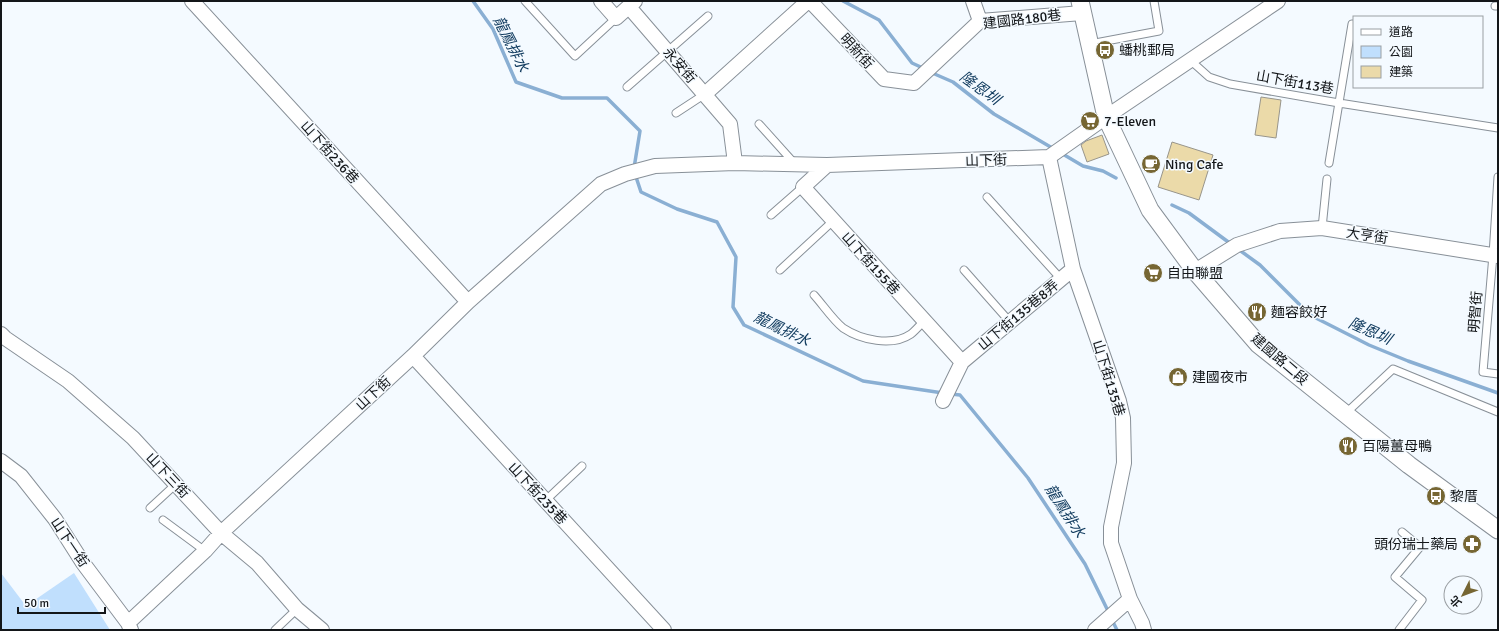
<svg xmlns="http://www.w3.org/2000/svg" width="1499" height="631" font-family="Signika,'Noto Sans TC',sans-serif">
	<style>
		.green { fill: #c0dffd }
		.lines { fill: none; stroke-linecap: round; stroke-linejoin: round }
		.stream { stroke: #8aafd3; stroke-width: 3.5 }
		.building { fill: #ebdaa9; stroke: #98958b }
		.service-casing { stroke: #889098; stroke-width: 9 }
		.minor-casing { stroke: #889098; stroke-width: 16 }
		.tertiary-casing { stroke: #889098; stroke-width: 19 }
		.service { stroke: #fff; stroke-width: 7 }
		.minor { stroke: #fff; stroke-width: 14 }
		.tertiary { stroke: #fff; stroke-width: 17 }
		.labels { text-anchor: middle; stroke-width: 3; stroke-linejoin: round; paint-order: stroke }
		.street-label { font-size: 14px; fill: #131619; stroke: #f4faff }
		.poi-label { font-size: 14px; fill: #131619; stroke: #f4faff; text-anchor: start }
		.water-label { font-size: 15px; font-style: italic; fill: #133d60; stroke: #f4faff }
	</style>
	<rect width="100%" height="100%" fill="#f4faff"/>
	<path class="green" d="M1,573L26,606L74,573L110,630H1Z"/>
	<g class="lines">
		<path class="stream" d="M473,1L493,29L516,82L562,98H607L640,131L634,168
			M843,1L879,20L912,63L925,69
			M930,72L953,82L994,114L1054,149
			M1061,153L1083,166L1103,171L1116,178
			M635,174L641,192L677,209L717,222L736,257L733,307L744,325L863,381L943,393
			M1172,205L1189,213L1231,244
			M1238,249L1260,265L1310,315L1369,345L1408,361L1498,393
			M951,394L960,395L1028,478L1085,564L1109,613
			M1112,620L1117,630"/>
	</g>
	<path class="building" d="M1261,97L1281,100L1276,138L1255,135Z
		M1102,135L1109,154L1087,162L1081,145L1086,141Z
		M1172,142L1213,155L1199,200L1158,187Z"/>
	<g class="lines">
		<defs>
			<path id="service" d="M525,1L575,56L616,18
				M1495,6H1498
				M1090,44L1159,31L1154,1
				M1190,60L1209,77L1230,84L1339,103L1498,128
				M627,87L708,16
				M676,113L705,94
				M759,124L795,164
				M1329,163L1352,24
				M1498,177L1493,255L1483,372L1498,374
				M987,197L1061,279
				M771,215L803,187
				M1322,228L1327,179
				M780,270L833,221
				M964,270L1010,322
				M814,295C823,305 833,320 843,328C861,340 892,347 911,334C916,330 920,325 924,321
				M1345,414L1393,369L1498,412
				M545,501L582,466
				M150,508L176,484
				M163,520L205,551
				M275,630L297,609
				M1399,630L1422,600L1395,577L1420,547L1402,532"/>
			<path id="minor" d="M192,1L468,302
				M601,1L616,18L635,1
				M810,1L884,79L914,83L980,21L1082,13
				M973,1L980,21
				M629,7L730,124L735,163
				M705,94L808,1
				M1049,157L1073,269L1119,401L1123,418L1124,463L1111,527V543L1130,599L1142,623L1144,630
				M827,165L803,187L962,362
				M1195,271L1237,245L1280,231L1322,228L1498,256
				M1,334L5,338L68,381L133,438L221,533L257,563L297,609L322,630
				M413,356L664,630
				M943,401L962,362L1073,269
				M1,461L21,476L55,519L83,563L128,623L131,630
				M128,623L205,551L221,533L413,356L468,302L601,184L625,174L655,166L735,163L827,165L1049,157L1106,117L1278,1
				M1095,630L1130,599"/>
			<path id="tertiary" d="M1080,1L1106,117L1150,210L1195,271L1258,344L1409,465L1498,530"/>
		</defs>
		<use href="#service" class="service-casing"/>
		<use href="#minor" class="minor-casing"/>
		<use href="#tertiary" class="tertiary-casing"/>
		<use href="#service" class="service"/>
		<use href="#minor" class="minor"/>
		<use href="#tertiary" class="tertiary"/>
	</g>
	<defs>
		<symbol id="bus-disc" viewBox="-11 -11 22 22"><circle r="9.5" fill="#766633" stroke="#f4faff"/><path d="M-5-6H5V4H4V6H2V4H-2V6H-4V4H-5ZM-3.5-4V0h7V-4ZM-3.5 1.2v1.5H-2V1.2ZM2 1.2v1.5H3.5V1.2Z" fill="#fff"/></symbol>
		<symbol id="supermarket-disc" viewBox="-11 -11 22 22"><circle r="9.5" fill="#766633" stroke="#f4faff"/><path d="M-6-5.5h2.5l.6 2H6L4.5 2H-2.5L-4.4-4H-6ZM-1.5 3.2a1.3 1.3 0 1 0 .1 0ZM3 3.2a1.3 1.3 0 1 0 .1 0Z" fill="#fff"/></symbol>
		<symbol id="cafe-disc" viewBox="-11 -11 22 22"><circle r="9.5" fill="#766633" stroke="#f4faff"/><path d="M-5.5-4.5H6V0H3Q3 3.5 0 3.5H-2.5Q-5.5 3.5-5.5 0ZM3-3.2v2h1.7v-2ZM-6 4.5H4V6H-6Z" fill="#fff"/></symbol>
		<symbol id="restaurant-disc" viewBox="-11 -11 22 22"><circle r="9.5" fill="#766633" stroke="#f4faff"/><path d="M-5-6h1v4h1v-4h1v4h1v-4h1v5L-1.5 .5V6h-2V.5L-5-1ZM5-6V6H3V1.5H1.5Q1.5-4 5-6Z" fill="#fff"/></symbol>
		<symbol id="shop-disc" viewBox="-11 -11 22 22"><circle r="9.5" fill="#766633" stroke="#f4faff"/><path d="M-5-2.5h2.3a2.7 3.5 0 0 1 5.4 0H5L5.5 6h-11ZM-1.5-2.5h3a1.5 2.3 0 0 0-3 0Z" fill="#fff"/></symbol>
		<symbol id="pharmacy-disc" viewBox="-11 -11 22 22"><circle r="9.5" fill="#766633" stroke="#f4faff"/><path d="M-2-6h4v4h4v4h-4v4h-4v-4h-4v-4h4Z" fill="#fff"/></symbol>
	</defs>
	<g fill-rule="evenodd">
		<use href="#bus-disc" x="1094" y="39" width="22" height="22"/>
		<use href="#supermarket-disc" x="1079" y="110" width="22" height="22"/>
		<use href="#cafe-disc" x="1140" y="153" width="22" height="22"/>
		<use href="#supermarket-disc" x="1142" y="262" width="22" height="22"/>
		<use href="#restaurant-disc" x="1246" y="301" width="22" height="22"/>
		<use href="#shop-disc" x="1167" y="366" width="22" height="22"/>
		<use href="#restaurant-disc" x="1337" y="435" width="22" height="22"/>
		<use href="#bus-disc" x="1425" y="485" width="22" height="22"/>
		<use href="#pharmacy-disc" x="1461" y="533" width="22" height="22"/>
	</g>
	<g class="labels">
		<g class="street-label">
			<text transform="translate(1022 19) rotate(-7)" y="5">建國路180巷</text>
			<text transform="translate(857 51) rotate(47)" y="5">明新街</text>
			<text transform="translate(680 65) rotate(49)" y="5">永安街</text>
			<text transform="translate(1295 82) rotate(10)" y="5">山下街113巷</text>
			<text transform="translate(330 152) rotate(48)" y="5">山下街236巷</text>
			<text transform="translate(986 160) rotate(-2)" y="5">山下街</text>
			<text transform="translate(1367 235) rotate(9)" y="5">大亨街</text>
			<text transform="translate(871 263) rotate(48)" y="5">山下街155巷</text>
			<text transform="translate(1475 312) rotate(-85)" y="5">明智街</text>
			<text transform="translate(1018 315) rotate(-40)" y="5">山下街135巷8弄</text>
			<text transform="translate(1280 359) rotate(41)" y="5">建國路二段</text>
			<text transform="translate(1109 378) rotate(73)" y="5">山下街135巷</text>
			<text transform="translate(373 393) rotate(-43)" y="5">山下街</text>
			<text transform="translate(168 475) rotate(47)" y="5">山下三街</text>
			<text transform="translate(538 493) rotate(47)" y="5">山下街235巷</text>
			<text transform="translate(70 542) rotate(56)" y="5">山下一街</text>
		</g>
		<g class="poi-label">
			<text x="1119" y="55">蟠桃郵局</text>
			<text x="1104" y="126">7-Eleven</text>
			<text x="1165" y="169">Ning Cafe</text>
			<text x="1167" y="278">自由聯盟</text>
			<text x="1271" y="317">麵容餃好</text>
			<text x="1192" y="382">建國夜市</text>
			<text x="1362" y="451">百陽薑母鴨</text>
			<text x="1450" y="501">黎厝</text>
			<text x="1458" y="549" text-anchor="end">頭份瑞士藥局</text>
		</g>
		<g class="water-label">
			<text transform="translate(511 44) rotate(63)" y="5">龍鳳排水</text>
			<text transform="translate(980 88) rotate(36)" y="5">隆恩圳</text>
			<text transform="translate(782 329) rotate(26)" y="5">龍鳳排水</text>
			<text transform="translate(1370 331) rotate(24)" y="5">隆恩圳</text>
			<text transform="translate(1065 511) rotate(57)" y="5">龍鳳排水</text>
		</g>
	</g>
	<rect width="1499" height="631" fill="none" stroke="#131619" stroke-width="4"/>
	<rect x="1353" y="16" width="130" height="72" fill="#f4faff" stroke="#9a9fa3"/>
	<rect x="1361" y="29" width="20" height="6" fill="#ffffff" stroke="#9a9fa3"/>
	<text x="1389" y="36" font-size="12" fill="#131619">道路</text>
	<rect x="1361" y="46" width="20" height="12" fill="#c0dffd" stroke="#9a9fa3"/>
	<text x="1389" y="56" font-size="12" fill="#131619">公園</text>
	<rect x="1361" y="66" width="20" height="12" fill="#ebdaa9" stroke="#9a9fa3"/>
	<text x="1389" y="76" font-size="12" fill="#131619">建築</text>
	<g transform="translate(1463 595) rotate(228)"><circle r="19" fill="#f4faff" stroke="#9a9fa3"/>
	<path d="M0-3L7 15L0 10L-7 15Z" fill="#766633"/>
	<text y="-6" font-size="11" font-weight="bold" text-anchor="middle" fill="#131619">北</text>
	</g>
	<path d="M18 607v6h87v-6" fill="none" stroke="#131619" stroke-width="2"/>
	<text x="24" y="607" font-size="12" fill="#131619" stroke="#f4faff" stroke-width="3" paint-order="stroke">50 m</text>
</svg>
